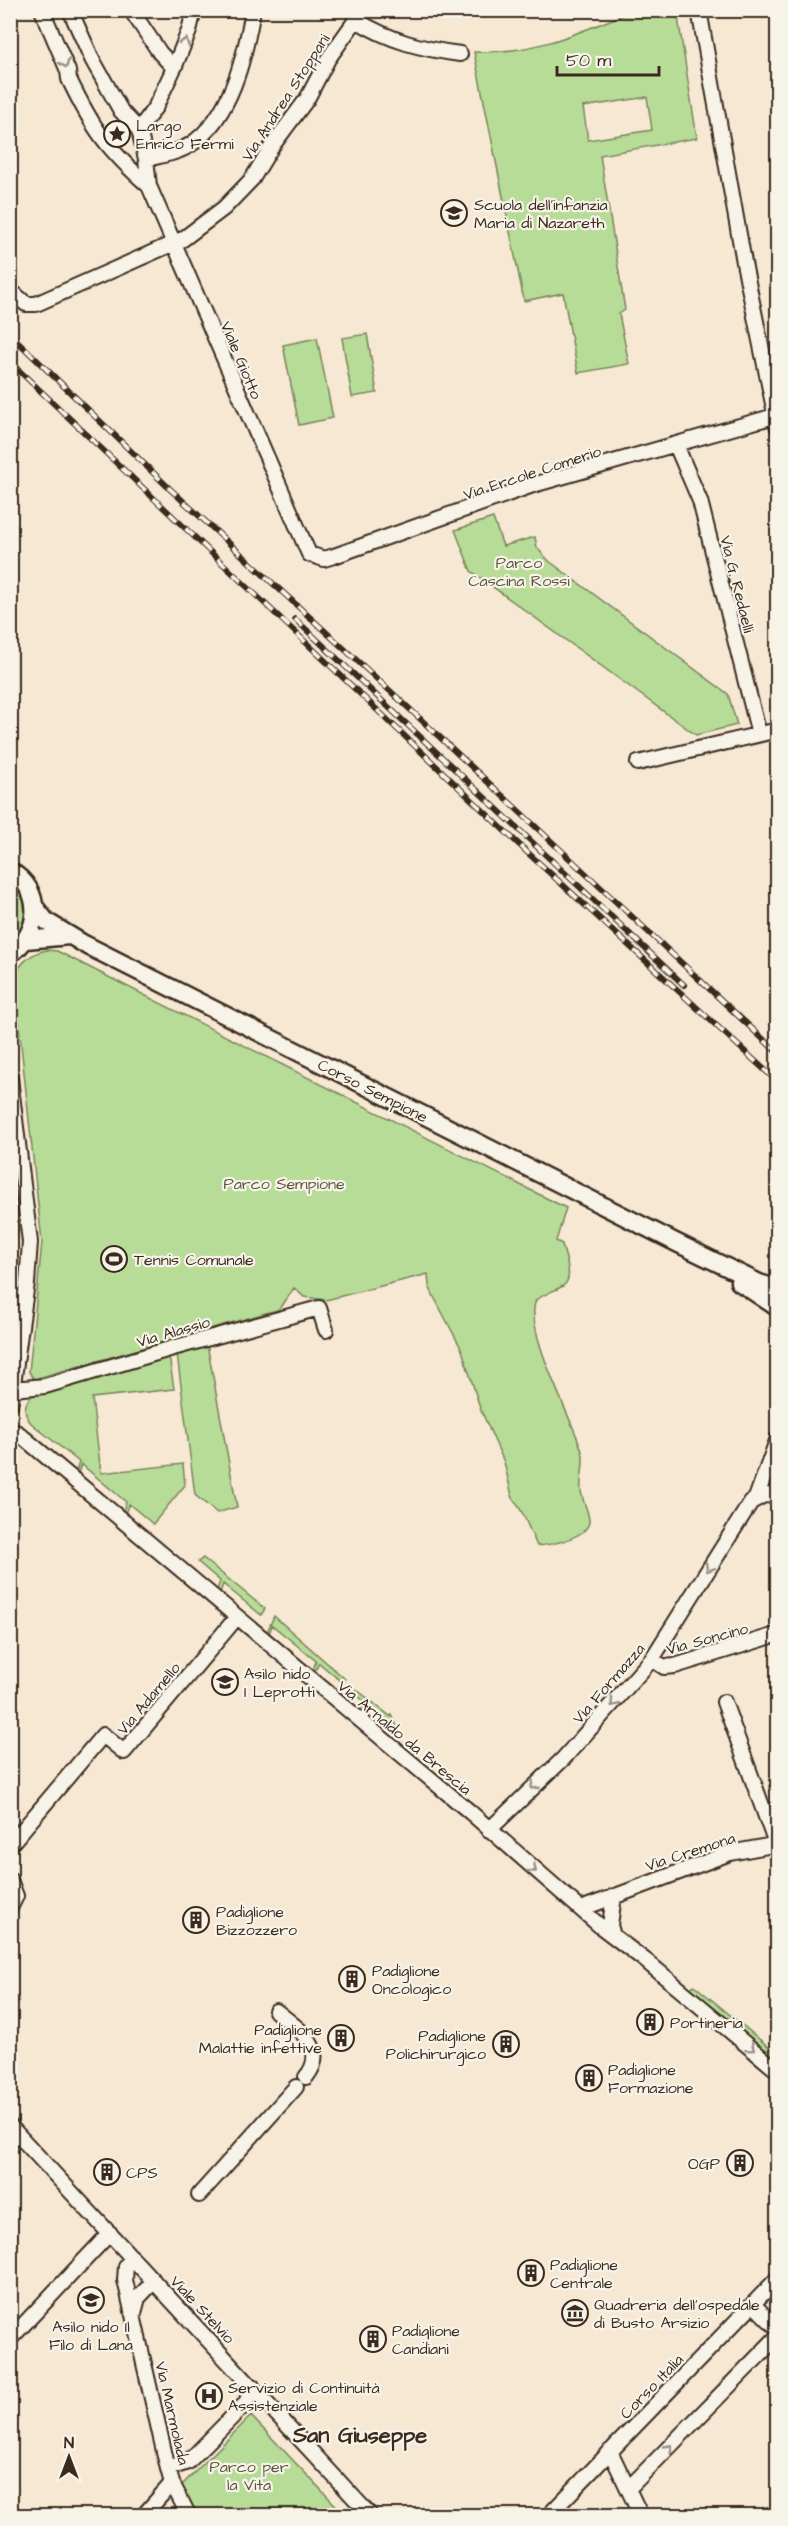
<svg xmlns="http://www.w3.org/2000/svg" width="788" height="2526" font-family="'Architects Daughter',sans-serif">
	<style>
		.green { fill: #b6dc97; stroke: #78835a; stroke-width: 1.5; fill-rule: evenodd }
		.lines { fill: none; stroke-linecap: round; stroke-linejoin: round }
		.minor-casing { stroke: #3b2a1e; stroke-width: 18 }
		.major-casing { stroke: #3b2a1e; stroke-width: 21 }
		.minor { stroke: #f7f3e8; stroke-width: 14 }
		.major { stroke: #f7f3e8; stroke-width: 16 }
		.rail-casing { stroke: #3b2a1e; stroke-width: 6 }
		.rail { stroke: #f7f3e8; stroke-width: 4; stroke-dasharray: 11; stroke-linecap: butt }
		.oneway { stroke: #998e83 }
		.labels { text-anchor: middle; stroke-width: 4.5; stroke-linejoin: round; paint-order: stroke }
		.street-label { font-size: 16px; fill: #3b2a1e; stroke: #f7f3e8 }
		.poi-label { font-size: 16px; fill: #3b2a1e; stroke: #f7f3e8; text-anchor: start }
		.park-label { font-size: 16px; fill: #5a563c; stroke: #f7f3e8 }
		.district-label { font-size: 22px; font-weight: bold; fill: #3b2a1e; stroke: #f7f3e8 }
	</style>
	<rect width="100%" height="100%" fill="#f7e8d4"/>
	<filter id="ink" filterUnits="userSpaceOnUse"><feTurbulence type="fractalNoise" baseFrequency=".0167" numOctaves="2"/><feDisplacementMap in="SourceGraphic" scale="12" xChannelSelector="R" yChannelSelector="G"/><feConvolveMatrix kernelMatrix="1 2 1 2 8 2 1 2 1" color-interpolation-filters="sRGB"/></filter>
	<g filter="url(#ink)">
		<path class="green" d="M632,11L642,17L660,11H677L697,138L600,155L625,310L619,314L629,364L578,373L563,293L524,301L474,52C534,54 578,33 632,11ZM647,97L652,130L588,140L583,107Z
			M367,334L377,393L352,397L342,338Z
			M317,338L333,418L299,425L283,345Z
			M493,518L503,546L535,537L537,548L549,561L728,694L737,725L696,735L471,571L455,530Z
			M10,878C38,906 31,917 10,946Z
			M47,950L57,951L566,1208L556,1241L562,1244C564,1255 575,1278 563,1286C554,1291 544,1294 536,1300C523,1329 572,1418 582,1451C586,1463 579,1478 581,1491C582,1500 590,1514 589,1522C587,1538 550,1545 537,1546L522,1512L512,1496L504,1462L480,1408L462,1350L434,1297L429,1286L428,1274L326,1300L304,1297L294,1288L280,1309L34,1379L29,1372L42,1242L14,979C18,964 32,952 47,950Z
			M14,1184L18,1231L16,1239L11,1242V1185Z
			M207,1344L237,1507L217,1513L195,1495L177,1354Z
			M169,1356L174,1389L92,1398L101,1473L183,1464L185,1485L153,1524L129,1504L125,1513L123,1511L126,1502L81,1464L78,1474L76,1472L79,1462L31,1423C23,1414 23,1403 33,1395Z
			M203,1558L265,1609L261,1615L223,1584L220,1593L217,1590L220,1581L198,1562Z
			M274,1616L345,1679L343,1683L319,1663L315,1672L313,1670L316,1661L272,1625L269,1634L267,1632Z
			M356,1689L390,1716L392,1715L399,1731L367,1704L363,1712L360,1710L364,1701L354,1693Z
			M694,1985L776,2053L773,2057L691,1988Z
			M251,2416L345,2515H195L182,2485Z"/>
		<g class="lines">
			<defs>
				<path id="minor" d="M42,10L68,71L69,79C93,129 107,149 149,186
					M70,10L92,59L121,111L139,130L146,159L149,186L309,554L324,559L334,556L533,485L778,415
					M131,10L160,53L174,68L189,31L194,10
					M699,10L745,268L778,428
					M356,20C390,41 422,49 460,54
					M139,130L156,106L174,68
					M146,159C160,156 177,153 190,145C231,118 245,56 253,10
					M10,290L26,304H36L183,239L224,208L252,179L272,146L307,99L328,59L363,10
					M676,445L700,501L759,734
					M638,763L778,730
					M10,1078L30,1242L27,1283L10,1406
					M13,1389L45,1386L173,1348L319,1308L326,1330
					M10,1430L18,1433L470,1812L600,1926L646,1961L778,2071
					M756,1498L778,1438
					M652,1659L664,1667L675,1666L772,1636
					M724,1702L776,1844
					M489,1830L563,1759L652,1659L751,1502L764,1495L778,1496
					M10,1845L103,1735L124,1752L237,1617
					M10,1880L16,1896L10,1908
					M581,1909L730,1853L778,1844
					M613,1936L610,1925L614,1896
					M276,2011C297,2028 330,2048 306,2077
					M10,2126L371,2516
					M199,2195L296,2087
					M132,2257L126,2266L125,2280L168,2469L172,2483L189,2516
					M753,2304L778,2329
					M134,2313L138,2298L154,2281
					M10,2339L110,2233
					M610,2451L641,2516
					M168,2469L188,2462L246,2403L252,2386
					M628,2489L778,2336
					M143,2516L172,2483
					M548,2516L778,2278"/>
				<path id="major" d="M10,871C44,889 41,934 10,954
					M35,907L46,921L84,944L677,1243L759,1283L778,1289
					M26,940L69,936
					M739,1282L778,1308"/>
			</defs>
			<use href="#minor" class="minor-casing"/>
			<use href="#major" class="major-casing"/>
			<use href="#minor" class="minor"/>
			<use href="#major" class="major"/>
			<defs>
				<path id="rail" d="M10,334L170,489L400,700L778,1053
					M10,362L528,853L778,1082
					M295,619L684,985"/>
			</defs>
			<use href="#rail" class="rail-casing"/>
			<use href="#rail" class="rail"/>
		</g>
		<defs><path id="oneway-chevron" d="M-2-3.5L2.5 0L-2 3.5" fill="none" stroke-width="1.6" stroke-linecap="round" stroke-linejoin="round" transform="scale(1.5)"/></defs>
		<g class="oneway">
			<use href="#oneway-chevron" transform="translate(185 42) rotate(-70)"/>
			<use href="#oneway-chevron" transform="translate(65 64) rotate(69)"/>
			<use href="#oneway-chevron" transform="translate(709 1568) rotate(122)"/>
			<use href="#oneway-chevron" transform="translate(614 1703) rotate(131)"/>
			<use href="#oneway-chevron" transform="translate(534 1786) rotate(136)"/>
			<use href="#oneway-chevron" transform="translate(533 1869) rotate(41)"/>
			<use href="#oneway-chevron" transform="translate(751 2048) rotate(40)"/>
			<use href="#oneway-chevron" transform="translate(669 2448) rotate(-46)"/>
		</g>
	</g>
	<defs>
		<symbol id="sight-ring" viewBox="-11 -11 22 22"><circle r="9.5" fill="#f7f3e8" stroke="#3b2a1e" stroke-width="1.5"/><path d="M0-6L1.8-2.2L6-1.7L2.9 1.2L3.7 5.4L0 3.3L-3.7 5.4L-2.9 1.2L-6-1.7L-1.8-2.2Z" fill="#3b2a1e"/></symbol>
		<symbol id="school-ring" viewBox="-11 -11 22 22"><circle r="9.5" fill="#f7f3e8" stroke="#3b2a1e" stroke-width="1.5"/><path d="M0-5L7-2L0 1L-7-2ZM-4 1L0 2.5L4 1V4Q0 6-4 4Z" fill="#3b2a1e"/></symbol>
		<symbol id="stadium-ring" viewBox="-11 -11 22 22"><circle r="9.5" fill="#f7f3e8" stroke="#3b2a1e" stroke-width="1.5"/><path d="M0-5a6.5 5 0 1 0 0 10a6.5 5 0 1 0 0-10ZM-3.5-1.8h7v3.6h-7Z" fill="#3b2a1e"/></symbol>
		<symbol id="building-ring" viewBox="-11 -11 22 22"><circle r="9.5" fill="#f7f3e8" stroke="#3b2a1e" stroke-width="1.5"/><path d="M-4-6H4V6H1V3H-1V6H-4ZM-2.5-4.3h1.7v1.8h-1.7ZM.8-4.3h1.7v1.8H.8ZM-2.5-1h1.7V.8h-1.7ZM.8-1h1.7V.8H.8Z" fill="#3b2a1e"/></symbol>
		<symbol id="museum-ring" viewBox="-11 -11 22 22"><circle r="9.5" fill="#f7f3e8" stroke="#3b2a1e" stroke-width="1.5"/><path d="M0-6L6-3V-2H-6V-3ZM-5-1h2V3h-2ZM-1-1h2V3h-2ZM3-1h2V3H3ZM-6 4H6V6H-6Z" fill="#3b2a1e"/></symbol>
		<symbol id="hospital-ring" viewBox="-11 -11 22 22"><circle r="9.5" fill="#f7f3e8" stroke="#3b2a1e" stroke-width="1.5"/><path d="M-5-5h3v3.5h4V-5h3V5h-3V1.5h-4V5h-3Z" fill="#3b2a1e"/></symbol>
	</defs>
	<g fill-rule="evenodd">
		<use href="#sight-ring" x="102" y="119" width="30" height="30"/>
		<use href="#school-ring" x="439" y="198" width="30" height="30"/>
		<use href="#stadium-ring" x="99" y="1244" width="30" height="30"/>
		<use href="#school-ring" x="210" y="1667" width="30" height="30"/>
		<use href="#building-ring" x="181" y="1905" width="30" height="30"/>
		<use href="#building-ring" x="337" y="1964" width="30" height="30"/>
		<use href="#building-ring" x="635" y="2007" width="30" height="30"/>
		<use href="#building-ring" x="326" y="2023" width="30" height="30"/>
		<use href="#building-ring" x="491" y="2029" width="30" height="30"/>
		<use href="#building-ring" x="574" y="2063" width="30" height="30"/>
		<use href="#building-ring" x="725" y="2148" width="30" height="30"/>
		<use href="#building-ring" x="92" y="2157" width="30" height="30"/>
		<use href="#building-ring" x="516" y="2258" width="30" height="30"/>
		<use href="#school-ring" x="76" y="2285" width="30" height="30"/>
		<use href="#museum-ring" x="560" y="2298" width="30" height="30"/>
		<use href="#building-ring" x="358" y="2324" width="30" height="30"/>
		<use href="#hospital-ring" x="194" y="2381" width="30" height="30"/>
	</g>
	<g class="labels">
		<g class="street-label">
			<text transform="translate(285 97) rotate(-57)" y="6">Via Andrea Stoppani</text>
			<text transform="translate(242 360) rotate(67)" y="6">Viale Giotto</text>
			<text transform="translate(532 472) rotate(-18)" y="6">Via Ercole Comerio</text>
			<text transform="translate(738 584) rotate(76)" y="6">Via G. Redaelli</text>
			<text transform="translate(373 1090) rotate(27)" y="6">Corso Sempione</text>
			<text transform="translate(173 1331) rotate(-16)" y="6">Via Alassio</text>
			<text transform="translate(707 1638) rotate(-15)" y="6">Via Soncino</text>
			<text transform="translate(608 1683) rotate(-49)" y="6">Via Formazza</text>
			<text transform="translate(148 1698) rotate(-50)" y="6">Via Adamello</text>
			<text transform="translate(405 1737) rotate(40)" y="6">Via Arnaldo da Brescia</text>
			<text transform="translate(690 1851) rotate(-18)" y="6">Via Cremona</text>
			<text transform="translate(203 2309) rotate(47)" y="6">Viale Stelvio</text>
			<text transform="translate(651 2386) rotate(-46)" y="6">Corso Italia</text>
			<text transform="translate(173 2413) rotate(77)" y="6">Via Marmolada</text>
		</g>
		<g class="poi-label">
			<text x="136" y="131">Largo<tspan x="136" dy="18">Enrico Fermi</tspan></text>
			<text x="474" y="210">Scuola dell'infanzia<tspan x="474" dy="18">Maria di Nazareth</tspan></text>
			<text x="134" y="1265">Tennis Comunale</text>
			<text x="244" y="1679">Asilo nido<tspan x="244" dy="18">I Leprotti</tspan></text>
			<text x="216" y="1917">Padiglione<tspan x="216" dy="18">Bizzozzero</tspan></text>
			<text x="372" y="1976">Padiglione<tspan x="372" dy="18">Oncologico</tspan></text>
			<text x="670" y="2028">Portineria</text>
			<text x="322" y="2035" text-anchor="end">Padiglione<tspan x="322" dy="18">Malattie infettive</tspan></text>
			<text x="486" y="2041" text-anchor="end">Padiglione<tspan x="486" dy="18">Polichirurgico</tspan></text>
			<text x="608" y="2075">Padiglione<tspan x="608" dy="18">Formazione</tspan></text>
			<text x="720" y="2169" text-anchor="end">OGP</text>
			<text x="126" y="2178">CPS</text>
			<text x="550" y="2270">Padiglione<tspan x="550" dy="18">Centrale</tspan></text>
			<text x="594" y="2310">Quadreria dell'ospedale<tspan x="594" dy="18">di Busto Arsizio</tspan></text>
			<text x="91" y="2332" text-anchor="middle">Asilo nido Il<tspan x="91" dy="18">Filo di Lana</tspan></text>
			<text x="392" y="2336">Padiglione<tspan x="392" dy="18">Candiani</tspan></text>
			<text x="228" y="2393">Servizio di Continuità<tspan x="228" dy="18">Assistenziale</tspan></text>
		</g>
		<g class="park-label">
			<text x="519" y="568">Parco<tspan x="519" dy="18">Cascina Rossi</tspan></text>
			<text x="284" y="1189">Parco Sempione</text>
			<text x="249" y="2472">Parco per<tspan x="249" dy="18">la Vita</tspan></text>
		</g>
		<g class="district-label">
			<text x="360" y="2442">San Giuseppe</text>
		</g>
	</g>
	<rect width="788" height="2526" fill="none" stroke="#f7f3e8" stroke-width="36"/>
	<rect x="18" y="18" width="752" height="2490" fill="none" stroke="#3b2a1e" stroke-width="2" filter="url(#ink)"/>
	<g transform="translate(69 2457)" stroke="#f7f3e8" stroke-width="4.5" paint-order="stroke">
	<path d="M0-4.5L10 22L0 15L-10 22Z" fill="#3b2a1e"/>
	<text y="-9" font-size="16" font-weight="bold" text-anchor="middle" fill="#3b2a1e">N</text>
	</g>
	<path d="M557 66v9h102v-9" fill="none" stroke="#3b2a1e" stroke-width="3"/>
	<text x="566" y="66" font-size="18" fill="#3b2a1e" stroke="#f7f3e8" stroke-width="4.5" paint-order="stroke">50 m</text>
</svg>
